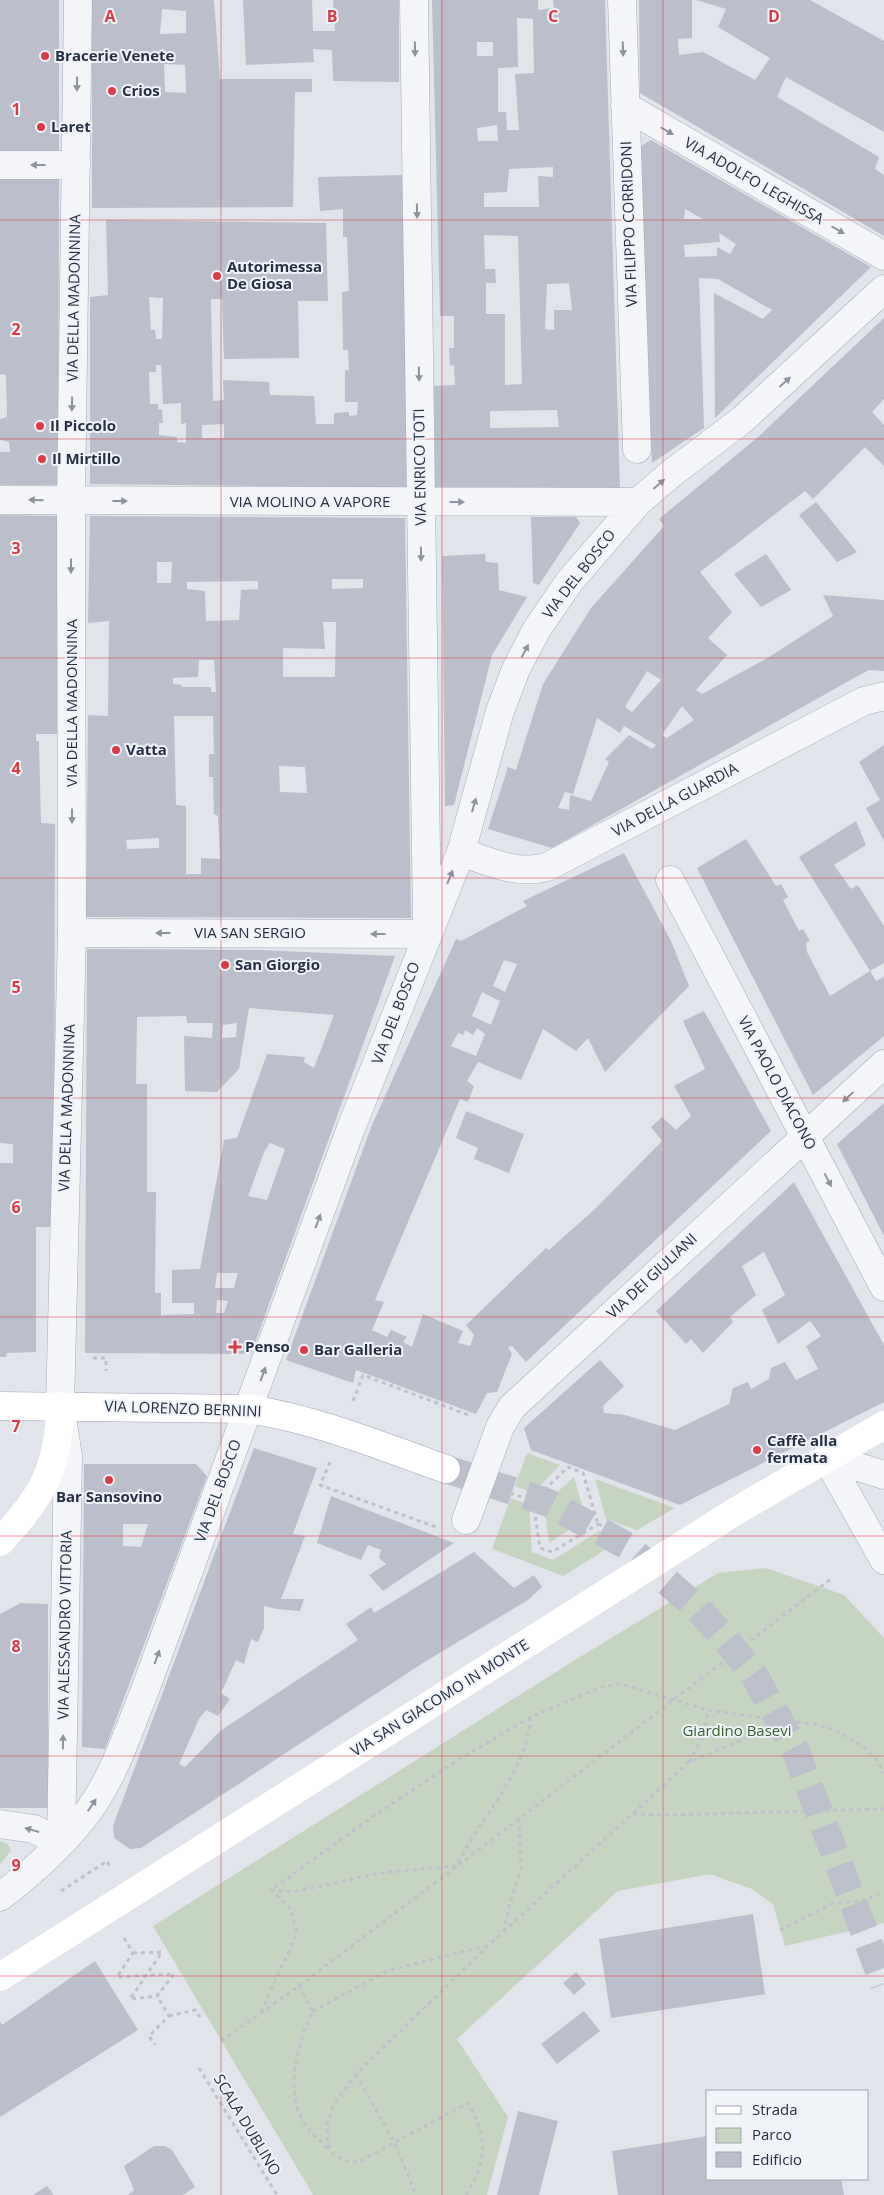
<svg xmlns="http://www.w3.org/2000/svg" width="884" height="2195" font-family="'Open Sans',sans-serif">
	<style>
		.green { fill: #c5d5c1 }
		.building { fill: #babfcb; fill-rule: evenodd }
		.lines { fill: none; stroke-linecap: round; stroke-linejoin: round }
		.primary-tunnel { stroke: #bcc0ca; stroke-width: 28; stroke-dasharray: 28 14; stroke-linecap: butt }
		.minor-casing { stroke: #a5aab6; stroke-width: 29 }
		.tertiary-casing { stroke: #a5aab6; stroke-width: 29 }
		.primary-casing { stroke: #9fa7b8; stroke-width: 29 }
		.path { stroke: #bfc2ca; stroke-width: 3; stroke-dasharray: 4 4; stroke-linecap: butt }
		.minor { stroke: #f4f5f9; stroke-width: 28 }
		.tertiary { stroke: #f4f5f9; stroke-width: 28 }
		.secondary { stroke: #fff; stroke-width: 28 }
		.primary { stroke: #fff; stroke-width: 28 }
		.oneway { fill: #8e929e }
		.grid { fill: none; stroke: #db3a47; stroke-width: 1; stroke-opacity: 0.55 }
		.poi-dot { fill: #db3a47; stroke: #f0f3f8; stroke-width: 2 }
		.labels { text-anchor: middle; stroke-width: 4; stroke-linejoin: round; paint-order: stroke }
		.poi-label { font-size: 15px; font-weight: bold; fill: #273044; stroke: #f0f3f8; text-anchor: start }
		.street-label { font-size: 15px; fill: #273044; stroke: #f0f3f8 }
		.park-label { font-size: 15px; fill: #396133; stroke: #f0f3f8 }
		.grid-label { font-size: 16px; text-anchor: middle; font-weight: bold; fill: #db3a47; stroke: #f0f3f8; stroke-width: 4; stroke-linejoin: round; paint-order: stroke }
	</style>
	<rect width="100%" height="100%" fill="#e1e4eb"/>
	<path class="green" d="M527,1453L560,1465L533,1493L515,1486Z
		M574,1477L586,1519L549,1543L544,1504Z
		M595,1479L675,1508L637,1530L606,1519Z
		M511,1498L529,1505L532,1552L553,1560L599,1531L623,1539L563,1576L492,1549Z
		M766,1568L844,1595L884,1638V1923L785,1946L773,1904L752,1889L710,1874L618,1891L457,2039L508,2117L487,2195H313L153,1926L575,1660L718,1573Z
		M0,1841L8,1844L11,1851L0,1864Z"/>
	<path class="building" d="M0,0H59V152L0,151Z
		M92,0H214L220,79H312V92H295L293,207L92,208ZM162,9L186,11V33L160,34ZM164,64L185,65L186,93L165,92Z
		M243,0H312L313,31H335L333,0H399V82L333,81L332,50L313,49L314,62L246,65Z
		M432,0H538V10L554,8L553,0H605L620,488H435L434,386L455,385L454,365L450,366L449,348H454V316H440ZM517,18L533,19L534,73L515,74L519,130H507L506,112H498V68L518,67ZM477,42H493V56H477ZM497,125L498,141H478L477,128ZM553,167V177L538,176L539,207H484V193L507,192L509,169ZM484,235L518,236L522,384L505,385V314H486V283H496L495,269H485ZM569,283L572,310H554V330L545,329L547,284ZM557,410L559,427L490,428V411Z
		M639,0H692V38L678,39L679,55L703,52L755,80L770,58L718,27L726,9L696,0H810L884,41V132L786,77L777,97L879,157L875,169L884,175V236L640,93Z
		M651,140L871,267L715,418L714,293L763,319L772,310L718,279L699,278L704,428L652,463L639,147ZM685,209L703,219H684ZM719,233L736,244L730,254L717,247V256L685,257L684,245L720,242Z
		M402,175L409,488L90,484V297L108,295L106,220L326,223L328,301H298L299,358L224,359L222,299H211L213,401L224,400L223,380L269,382L270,395L314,396L316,424H334V413L349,412V416L357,415L358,402H345V370H349L348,350H343L342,292L349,291L347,237H343V209L320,211L318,177ZM149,297L163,298L162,339H156L155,330H151ZM156,365H161L163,404L181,403V424L186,423V443L177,442V437L159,435V423H163L162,410L158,409V404H150L149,372H156ZM224,424V438H202V425Z
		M0,177L59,178L58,485H0V452H10L9,442L0,440V419L7,417L6,375L0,374Z
		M884,318V399L872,412L884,425V466L865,447L813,499L805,491L700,572L732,612L708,638L727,655L696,690L702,694L769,657L833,616L823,595L884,600V671L869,670L863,673L552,848L488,829L508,767L516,770L543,684L591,608L664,526L659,519L758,437ZM647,671L661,680L632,712L625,707ZM682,706L694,720L667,738L662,735ZM597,718L620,733L624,726L656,745L652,749L629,735L605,759L609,762L591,801L570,795L569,810L558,808L565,792L573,794Z
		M816,502L857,552L837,562L799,515Z
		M0,515L57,516V734H36V741H39L41,823L55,824L54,1227H36V1352L7,1353L6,1357H0V1163H13V1144L0,1143Z
		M90,516L405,518L411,918L86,917L88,715L108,716L109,621L88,623ZM157,562H172L171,583H157ZM332,579H363V588L332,589ZM258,581V589L241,590L239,620L206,621L205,591L187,589V582ZM323,622H336L335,677H283V648L325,649ZM199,660H214L216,692H211V687H182V685L173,684V678L198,677ZM174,716H213L214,754H209V777H213L214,814L218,816L220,859L201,858V874H186V806L176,805ZM279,766L305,767L307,793L280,792ZM159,838V848L127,849L126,840Z
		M531,517H576L580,523L539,585L533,583Z
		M485,554L486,562L498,563L499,590L527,597L492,655L454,805L445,806L442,556Z
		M766,554L791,590L761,607L734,574Z
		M884,745V841L866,808L880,800L859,762Z
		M856,821L866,845L834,865L851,889L858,885L884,926V963L870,971L799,857Z
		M746,839L776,886L781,884L788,897L783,900L799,931L803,929L810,941L806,943L807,952L830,996L870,971L876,981L884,977V1036L813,1095L697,868Z
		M624,853L671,941L689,986L605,1072L588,1038L576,1051L543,1029L521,1080L478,1062L467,1081L474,1086L468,1102L460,1099L375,1300L384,1302L372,1330L387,1337L391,1330L407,1337L403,1342L412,1347L423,1314L463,1331L458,1343L470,1346L474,1335L466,1325L546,1248L549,1250L596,1208L662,1141L651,1127L662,1117L676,1130L691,1116L674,1086L705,1069L683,1021L704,1011L771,1131L526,1362L512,1346L508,1347L512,1354L497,1392L487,1393L476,1414L356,1370L353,1383L286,1360L372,1125L456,939L461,941L527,906L523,901ZM504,960L517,964L505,992L493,986ZM482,992L500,1001L491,1025L472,1016ZM477,1028L485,1034L476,1056L451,1046L458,1033L464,1035L465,1030L473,1035Z
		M87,949L259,950L395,956L251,1354L85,1353ZM249,1008L334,1015L314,1068L304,1062L305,1057L267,1054L237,1138L224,1140L200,1269L172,1270V1303H194V1314L161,1315V1293H155L156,1192H147V1084H136L137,1017L186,1016L187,1023H213L212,1038L184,1036L185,1091L217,1092L239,1069ZM237,1023L236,1037L222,1038L223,1025ZM270,1143L285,1149L267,1200L248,1196L265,1150ZM217,1273H238L234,1288H215ZM217,1300L228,1301L224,1313H216Z
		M884,1103V1236L837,1144Z
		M466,1111L524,1134L509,1173L474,1159L478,1148L456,1138Z
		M794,1182L884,1345V1402L680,1505L531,1450L524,1428L600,1360L624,1386L603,1406L604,1413L625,1415L675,1430L729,1404L733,1388L748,1382L751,1389L769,1379L771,1368L785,1362L796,1380L818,1369L806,1346L821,1336L810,1321L778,1344L762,1310L785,1295L764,1252L742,1266L756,1295L730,1317L733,1322L703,1353L691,1339L686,1344L656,1311Z
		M254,1448L317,1468L293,1534L305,1536L281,1599H304L300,1611L277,1609L264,1606V1628L258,1642L251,1639L244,1664L236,1660L221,1693L230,1699L218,1716L206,1710L199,1719L179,1764L185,1767L220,1731L358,1640L346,1624L371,1607L374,1613L474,1552L514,1588L534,1575L542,1587L528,1600L426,1661L141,1848L130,1849L114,1838L113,1826Z
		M84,1464H196L207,1476L105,1749L82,1747ZM123,1524H148L141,1547L123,1546Z
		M331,1496L375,1513L454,1543L383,1591L369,1575L386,1564L379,1558L381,1550L368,1545L361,1560L317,1543Z
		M21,1603L48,1604V1808H0V1614Z
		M753,1914L765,1994L611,2018L599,1939Z
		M95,1961L138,2030L0,2117V2021L2,2025Z
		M576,1972L586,1984L574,1995L563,1983Z
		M584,2011L600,2031L557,2064L541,2044Z
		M518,2111L558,2121L539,2195H497Z
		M708,2136V2179H841L844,2195H618L612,2151Z
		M154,2146H165L172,2150L195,2187L183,2195H128L134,2190L124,2166Z
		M47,2186L54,2195H33Z"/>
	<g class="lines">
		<path class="primary-tunnel" d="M446,1469L549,1503L627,1546L699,1610L727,1641L754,1675L795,1749L884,1984"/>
		<defs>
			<path id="minor" d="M414,0L427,923
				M622,0L637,449
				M625,106L884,256
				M0,165H76
				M0,500L638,502
				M461,852C490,862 516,875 547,867L864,701L884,696
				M670,880L884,1287
				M72,933L427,934
				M826,1457L884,1560
				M826,1457L884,1475
				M466,1520L500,1427L512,1407L884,1064
				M0,1824L34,1829L61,1843
				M61,1843L68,1456L62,1418
				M0,1897C34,1871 65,1843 90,1809C115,1774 129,1729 145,1690L351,1128L461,852L500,711L516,669L537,629L569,582L638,502L672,473L742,420L884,289"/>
			<path id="tertiary" d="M60,1406L72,933L71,501L78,0"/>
			<path id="primary" d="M0,1406L250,1409C318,1420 381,1446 446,1469"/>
		</defs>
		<use href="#minor" class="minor-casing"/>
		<use href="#tertiary" class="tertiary-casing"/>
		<use href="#primary" class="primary-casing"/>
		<path class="path" d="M93,1358H106V1371
			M353,1401L363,1375L471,1416
			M330,1462L320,1485L436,1527
			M510,1493L533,1501
			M533,1501L568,1467L583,1473L598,1524
			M533,1501L540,1548L552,1552L598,1524
			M598,1524L636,1537
			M531,1717C526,1773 481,1817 456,1866L380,1873L293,1892L271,1890L375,1815L458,1760L531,1717L601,1687L621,1684L708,1710L787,1721
			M689,1762L705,1733L708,1710
			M633,1814L669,1815L884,1809
			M61,1891L107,1861L111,1869
			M780,1930L834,1903L862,1901L884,1892
			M504,1932L509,1906L521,1869L519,1819
			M124,1938L133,1953L117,1977L174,1974L157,1996L169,2016L149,2036L155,2045
			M133,1953L162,1952L130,1999L157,1996
			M299,1986L313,2011C299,2039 286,2085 300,2115C307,2130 319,2140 330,2150
			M313,2011L387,1971L486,1946
			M261,2012L297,1933L290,1908L271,1890
			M169,2016L195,2010L201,2018
			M221,2041L299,1986L519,1819L832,1578
			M199,2068L277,2195
			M356,2074L394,2142L416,2195
			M466,2195C487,2161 488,2138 468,2103L358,2162L346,2161L332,2153L328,2143L327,2124L334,2104L356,2074L489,1945L689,1762L788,1721L815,1724L839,1732L864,1747L879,1763L884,1773"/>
		<use href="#minor" class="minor"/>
		<use href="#tertiary" class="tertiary"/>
		<path class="secondary" d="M0,1542C42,1497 59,1469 60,1406
			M0,1977L736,1511L884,1425"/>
		<use href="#primary" class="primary"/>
	</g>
	<defs><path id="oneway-solid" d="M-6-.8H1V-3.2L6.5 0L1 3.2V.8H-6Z" transform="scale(1.25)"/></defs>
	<g class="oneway">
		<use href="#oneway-solid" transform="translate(415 49) rotate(89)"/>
		<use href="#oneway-solid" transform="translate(623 49) rotate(88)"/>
		<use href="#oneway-solid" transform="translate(77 84) rotate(91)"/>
		<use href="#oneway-solid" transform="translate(667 131) rotate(30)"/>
		<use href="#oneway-solid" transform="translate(38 165) rotate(-180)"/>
		<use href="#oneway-solid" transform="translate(417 211) rotate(89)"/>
		<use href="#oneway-solid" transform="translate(838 230) rotate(30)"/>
		<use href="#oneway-solid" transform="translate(419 374) rotate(89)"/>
		<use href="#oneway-solid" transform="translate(785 382) rotate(-42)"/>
		<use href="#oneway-solid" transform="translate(72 404) rotate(91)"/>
		<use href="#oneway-solid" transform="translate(659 484) rotate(-41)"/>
		<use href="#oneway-solid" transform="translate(36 500) rotate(-179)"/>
		<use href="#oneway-solid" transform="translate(120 501)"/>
		<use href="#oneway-solid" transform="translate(457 502)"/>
		<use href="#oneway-solid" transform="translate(421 554) rotate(89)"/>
		<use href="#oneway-solid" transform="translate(71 566) rotate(90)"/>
		<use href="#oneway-solid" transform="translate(525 651) rotate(-62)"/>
		<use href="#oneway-solid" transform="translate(474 805) rotate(-74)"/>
		<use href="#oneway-solid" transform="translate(72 816) rotate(90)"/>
		<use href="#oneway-solid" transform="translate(450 877) rotate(-68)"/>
		<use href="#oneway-solid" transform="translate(163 933) rotate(-180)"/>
		<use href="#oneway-solid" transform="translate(378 934) rotate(-180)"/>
		<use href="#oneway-solid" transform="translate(848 1097) rotate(137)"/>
		<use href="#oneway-solid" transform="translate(828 1180) rotate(62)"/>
		<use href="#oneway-solid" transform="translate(318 1221) rotate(-70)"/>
		<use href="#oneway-solid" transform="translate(263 1374) rotate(-70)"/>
		<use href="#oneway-solid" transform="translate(157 1657) rotate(-70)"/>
		<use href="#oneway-solid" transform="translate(63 1742) rotate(-89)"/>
		<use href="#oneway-solid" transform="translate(92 1805) rotate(-56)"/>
		<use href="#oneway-solid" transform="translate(32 1830) rotate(-164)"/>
	</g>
	<path class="grid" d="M221,0V2195M442,0V2195M663,0V2195M0,220H884M0,439H884M0,658H884M0,878H884M0,1098H884M0,1317H884M0,1536H884M0,1756H884M0,1976H884"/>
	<g class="poi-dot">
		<circle cx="45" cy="56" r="5"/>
		<circle cx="112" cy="91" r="5"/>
		<circle cx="41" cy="127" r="5"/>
		<circle cx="217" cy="276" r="5"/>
		<circle cx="40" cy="426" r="5"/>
		<circle cx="42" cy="459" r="5"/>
		<circle cx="116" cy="750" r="5"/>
		<circle cx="225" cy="965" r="5"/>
		<path d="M232.5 1339.5h5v5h5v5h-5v5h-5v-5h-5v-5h5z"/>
		<circle cx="304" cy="1350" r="5"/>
		<circle cx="757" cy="1450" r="5"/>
		<circle cx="109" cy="1480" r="5"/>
	</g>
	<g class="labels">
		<g class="poi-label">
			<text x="55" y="61">Bracerie Venete</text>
			<text x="122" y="96">Crios</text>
			<text x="51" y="132">Laret</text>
			<text x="227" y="272">Autorimessa<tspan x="227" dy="17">De Giosa</tspan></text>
			<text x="50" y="431">Il Piccolo</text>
			<text x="52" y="464">Il Mirtillo</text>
			<text x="126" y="755">Vatta</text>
			<text x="235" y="970">San Giorgio</text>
			<text x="245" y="1352">Penso</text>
			<text x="314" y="1355">Bar Galleria</text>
			<text x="767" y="1446">Caffè alla<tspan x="767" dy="17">fermata</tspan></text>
			<text x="109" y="1502" text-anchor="middle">Bar Sansovino</text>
		</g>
		<g class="street-label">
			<text transform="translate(754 181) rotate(30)" y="5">VIA ADOLFO LEGHISSA</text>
			<text transform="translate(629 224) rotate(-92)" y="5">VIA FILIPPO CORRIDONI</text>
			<text transform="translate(74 298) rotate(-89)" y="5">VIA DELLA MADONNINA</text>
			<text transform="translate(420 467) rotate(-91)" y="5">VIA ENRICO TOTI</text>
			<text x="310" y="507">VIA MOLINO A VAPORE</text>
			<text transform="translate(579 574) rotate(-52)" y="5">VIA DEL BOSCO</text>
			<text transform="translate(72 703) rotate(-90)" y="5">VIA DELLA MADONNINA</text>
			<text transform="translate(675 800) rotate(-28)" y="5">VIA DELLA GUARDIA</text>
			<text x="250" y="938">VIA SAN SERGIO</text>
			<text transform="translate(396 1013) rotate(-69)" y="5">VIA DEL BOSCO</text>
			<text transform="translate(777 1083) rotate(62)" y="5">VIA PAOLO DIACONO</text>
			<text transform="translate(67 1108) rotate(-88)" y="5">VIA DELLA MADONNINA</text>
			<text transform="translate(652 1276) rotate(-43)" y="5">VIA DEI GIULIANI</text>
			<text transform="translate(183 1409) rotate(2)" y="5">VIA LORENZO BERNINI</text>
			<text transform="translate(218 1491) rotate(-70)" y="5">VIA DEL BOSCO</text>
			<text transform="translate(65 1625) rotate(-89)" y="5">VIA ALESSANDRO VITTORIA</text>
			<text transform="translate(440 1698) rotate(-32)" y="5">VIA SAN GIACOMO IN MONTE</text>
			<text transform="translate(247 2125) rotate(59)" y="5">SCALA DUBLINO</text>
		</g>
		<g class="park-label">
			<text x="737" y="1736">Giardino Basevi</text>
		</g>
	</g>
	<g class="grid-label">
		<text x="110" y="22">A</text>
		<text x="332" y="22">B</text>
		<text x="553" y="22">C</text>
		<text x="774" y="22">D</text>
		<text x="16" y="115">1</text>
		<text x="16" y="335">2</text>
		<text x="16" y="554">3</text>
		<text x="16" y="774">4</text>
		<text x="16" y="993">5</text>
		<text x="16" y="1213">6</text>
		<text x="16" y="1432">7</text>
		<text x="16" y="1652">8</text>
		<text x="16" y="1871">9</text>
	</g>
	<rect x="706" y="2090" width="162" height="90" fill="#f0f3f8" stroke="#a0a5b0"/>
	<rect x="716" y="2106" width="25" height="8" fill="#ffffff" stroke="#a0a5b0"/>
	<text x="752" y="2115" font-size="15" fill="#273044">Strada</text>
	<rect x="716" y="2128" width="25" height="15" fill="#c5d5c1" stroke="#a0a5b0"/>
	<text x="752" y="2140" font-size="15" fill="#273044">Parco</text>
	<rect x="716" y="2152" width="25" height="15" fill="#babfcb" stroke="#a0a5b0"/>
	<text x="752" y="2165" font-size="15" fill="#273044">Edificio</text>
</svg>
